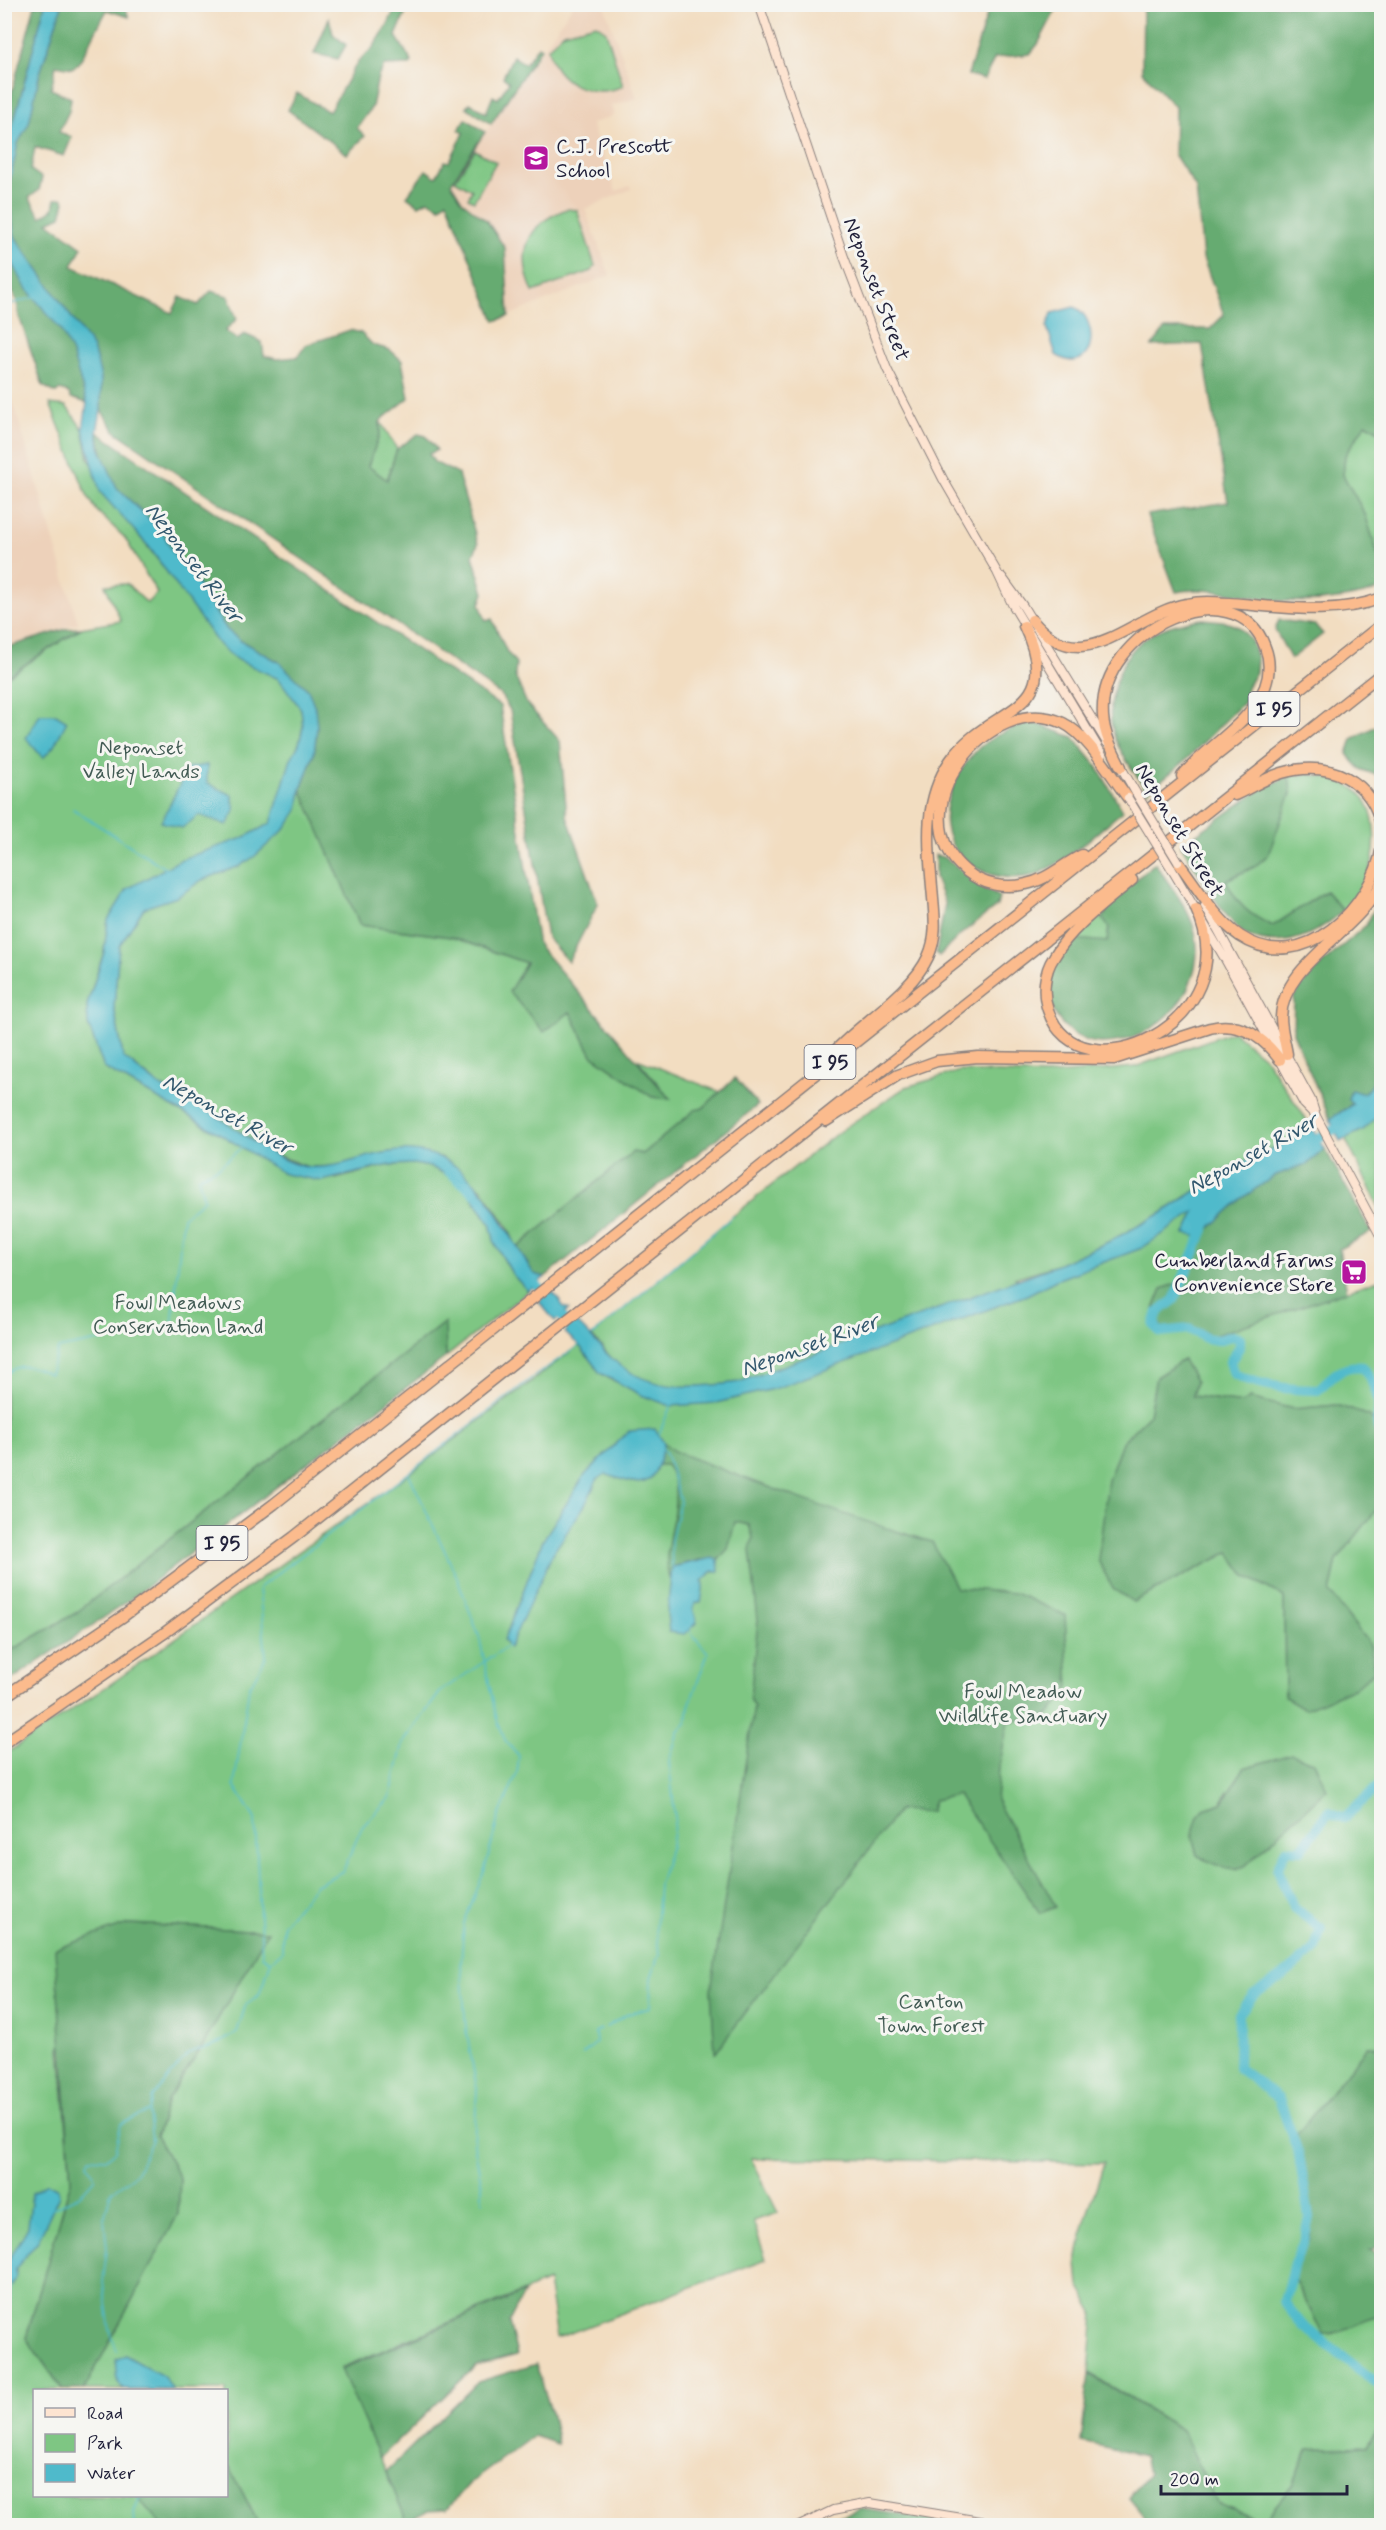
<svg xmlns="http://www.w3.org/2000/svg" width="1386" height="2530" font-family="Mynerve,sans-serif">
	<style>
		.built { fill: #edd1ba }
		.green { fill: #7ec683; stroke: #50745f; stroke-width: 1.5; fill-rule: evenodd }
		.forest { fill: #66ab71; stroke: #446656; stroke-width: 1.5 }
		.water { fill: #4fbacb; stroke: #386e83; stroke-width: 1.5 }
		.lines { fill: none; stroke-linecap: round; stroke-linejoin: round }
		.stream { stroke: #4fbacb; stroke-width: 1.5 }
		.river { stroke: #4fbacb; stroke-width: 10 }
		.secondary-casing { stroke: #8a807e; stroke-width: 10 }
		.highway-casing { stroke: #8a807e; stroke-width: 13 }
		.secondary { stroke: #fde4d1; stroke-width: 8 }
		.highway { stroke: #fbbb8d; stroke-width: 10 }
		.secondary-bridge-casing { stroke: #8a807e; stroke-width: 10; stroke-linecap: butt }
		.secondary-bridge { stroke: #fde4d1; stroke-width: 8 }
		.labels { text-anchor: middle; stroke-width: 6; stroke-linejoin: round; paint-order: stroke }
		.shield { fill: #f6f6f2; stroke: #626272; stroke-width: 1.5 }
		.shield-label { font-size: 20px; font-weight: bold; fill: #22223b }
		.poi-label { font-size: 21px; fill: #22223b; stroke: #f6f6f2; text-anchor: start }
		.street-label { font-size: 21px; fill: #22223b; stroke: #f6f6f2 }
		.park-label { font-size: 21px; fill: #425b54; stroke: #f6f6f2 }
		.water-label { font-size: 22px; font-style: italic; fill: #32576d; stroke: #f6f6f2 }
	</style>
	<rect width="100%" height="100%" fill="#f6f6f2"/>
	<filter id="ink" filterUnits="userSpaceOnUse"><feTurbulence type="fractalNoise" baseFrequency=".0167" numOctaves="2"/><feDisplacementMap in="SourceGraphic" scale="12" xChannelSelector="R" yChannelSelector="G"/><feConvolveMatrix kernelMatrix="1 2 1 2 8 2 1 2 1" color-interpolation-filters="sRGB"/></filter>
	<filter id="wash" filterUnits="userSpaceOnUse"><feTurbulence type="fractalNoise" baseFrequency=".008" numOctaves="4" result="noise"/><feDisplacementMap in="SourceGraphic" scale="24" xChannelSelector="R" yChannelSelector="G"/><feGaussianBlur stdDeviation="1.35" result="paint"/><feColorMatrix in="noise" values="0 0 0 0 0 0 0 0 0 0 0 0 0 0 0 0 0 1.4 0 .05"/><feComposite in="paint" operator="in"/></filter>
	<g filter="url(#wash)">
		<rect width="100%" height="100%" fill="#f2ddc1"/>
		<path class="built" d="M573,5H604L637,98L611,106L614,115L591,124L616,191L630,186L631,189L585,209L610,275L495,321L442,187L451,183Z
			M5,374L78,623L5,648H4Z"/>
		<path class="green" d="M596,24L606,31L623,86C591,100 554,83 548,48L564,32Z
			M475,150L496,162L474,201L468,198L472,190L455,180Z
			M567,209L577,210L595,266L592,271L533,292C516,253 526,224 567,209Z
			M50,404L66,406L83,429L89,459L127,520L185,595L259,668L279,679L291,692L301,709L303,727L299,744L291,760L360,925L451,937L527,963L570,1012L592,1055L652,1097L670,1098L637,1059L720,1092L703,1108L695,1110L643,1154L633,1152L517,1248L507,1225L482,1189L441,1157L389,1152L342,1166L308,1167L272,1153L214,1115L161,1087L123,1057L114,1007L119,946L143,909L108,920L104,952L87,1005L88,1024L104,1068L217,1132L336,1179L390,1165L414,1164L431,1167L471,1187L473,1199L490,1223L495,1244L513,1275L528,1291L446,1357L444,1323L76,1613L5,1654V678L81,628L121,621L105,585L127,584L147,603L157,593L125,538L97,511L87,495Z
			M380,421L397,449L387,480L368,466L380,433Z
			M1366,423L1381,433L1382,438L1381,559L1378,555L1365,514L1343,475L1345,455Z
			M1308,774C1325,777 1342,780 1356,790C1379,808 1378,853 1367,877C1361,889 1352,900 1343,911L1326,891L1273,926C1248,915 1237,905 1226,880L1254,867L1291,794L1289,776Z
			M1112,900L1107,942H1096L1061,952Z
			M1233,1031L1265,1058L1313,1129L1227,1170L1162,1213L1108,1242L1057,1265L1014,1278L1033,1281L1204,1201L1186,1233L1200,1237L1181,1282L1162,1289L1154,1309L1161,1312L1163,1328L1197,1329L1213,1336L1381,1279V1437L1370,1416L1336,1405L1293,1409L1250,1398L1243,1403L1192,1396L1195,1382L1183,1360L1156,1377L1149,1415L1122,1442L1133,1602L1229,1552L1246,1576L1284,1597L1285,1696L1370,1645L1330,1593L1337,1560L1381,1504L1382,1626L1377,1650L1382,1674L1381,2047L1368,2046L1295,2138L1304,2162L1307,2181L1304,2196L1311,2221L1310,2238L1292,2275L1317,2323L1333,2334L1358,2322L1381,2316V2426L1367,2446L1309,2449L1292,2486L1264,2521L1217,2503L1182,2430L1089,2373L1094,2312L1079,2286L1077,2263L1084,2224L1104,2163L751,2158L778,2213L753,2221L766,2259L557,2338L548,2281L341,2368L409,2525H259L227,2462L226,2390H84L178,2214L180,2178L156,2136L168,2099L200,2050L268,1931L128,1924L60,2048L71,2181L26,2338L63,2390H34V2496H136L162,2525L5,2526V1754L109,1685L409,1474L579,1345L600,1373L613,1381L614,1361L592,1336L733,1216L840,1131L906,1087L960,1071L1045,1075L1135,1067ZM932,1543L955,1588L795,1720ZM1227,1792L1237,1870L1209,1862L1197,1855L1192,1833L1204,1809L1222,1803Z
			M1381,1113V1211L1345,1138L1363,1130Z"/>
		<path class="forest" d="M35,5H45L5,155V117Z
			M62,5H124L129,17L107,10L79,63L72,68L56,65L51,89L71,98L69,111L59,132L72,137L64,156L35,147L31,170L42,178L39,190L29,198L41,217L53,209L55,199L62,198L65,202L61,216L48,222L82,247L72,266L172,313L180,297L198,305L211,291L228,296L237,319L225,331L238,340L244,334L262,342L264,356L277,359L297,357L306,345L350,330L361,333L373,345L390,350L402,361L409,398L380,421V433L368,466L387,480L397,449L418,434L426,436L437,450L429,454L434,462L458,474L478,544L473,556L484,593L480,604L486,621L492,619L507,652L516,663L515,676L527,704L560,741L567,816L598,904L568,962L547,938L510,710L501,695L116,432L101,410V377L93,348L15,237L7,194L18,143L29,123L39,76Z
			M397,5H409L396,36L412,62L410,65L384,66L378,77L372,107L357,128L365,136L347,154L288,110L297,93L329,112L358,61L372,49L386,28Z
			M990,5H1061L1057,8L1038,44L1030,54L995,58L984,79L968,75Z
			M1143,5H1381V438V432L1366,423L1345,455L1343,475L1365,514L1378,555L1381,559V589C1351,599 1319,603 1286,601C1250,599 1212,585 1176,592L1147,515L1228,502L1202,344L1152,346L1165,329H1210L1224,315L1203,258L1196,188L1174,154L1175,107L1142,71Z
			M329,18L333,34L346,45L338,59L314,54Z
			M538,46L541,48L491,124L466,107L470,103L486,113L493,96L498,99L509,82L503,77L513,56L525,64Z
			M466,119L485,132L451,183L462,201L487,221L505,248L509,316L495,321L447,201L440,207L428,200L419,205L407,196L426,170L436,177L445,161L449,162L464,133L459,129Z
			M4,249C19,280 41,301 60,329C75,351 79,378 87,403L71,398L69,393L60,390L56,393L43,386L19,316L17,302L5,274Z
			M97,432L500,706L538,945L670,1099L652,1097L592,1055L570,1012L544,1032L509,992L526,963L451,937L360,925L301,789L314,754L317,727L279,662L241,641L227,630L197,583L174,554L162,531L117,488L105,465Z
			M1203,619L1223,621L1239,627L1251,640L1257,658L1256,672L1247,687L1244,702L1184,762L1147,792C1135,772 1116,750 1112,727C1109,714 1111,703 1114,690C1125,641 1156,625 1203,619Z
			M1279,620L1315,625L1323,634L1291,659L1275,630Z
			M81,628L5,678V648L66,629Z
			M1031,722L1073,737L1097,766L1123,811C1099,830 1060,869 1030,876C994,883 952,865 946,826C942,799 961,766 979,748C993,735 1013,728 1031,722Z
			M1378,725L1381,759L1376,775L1360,769L1347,754L1352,739Z
			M1289,776L1291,793L1268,855L1254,867L1226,880C1237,905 1249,915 1273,926L1326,891L1343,911C1316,935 1283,952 1246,935C1228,925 1193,864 1181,845L1263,788Z
			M935,855L946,858L976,883L999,897L997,906L961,934L939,956L936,953L945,904L935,878Z
			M1155,863C1167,882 1186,904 1193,925C1212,983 1160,1044 1101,1043C1090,1043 1079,1038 1071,1032C1037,1005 1046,965 1076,939L1107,942L1109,928L1103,919L1112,900Z
			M1381,896V1073L1364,1094H1358L1353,1103L1330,1119L1293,1033L1294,996L1312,973L1366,925Z
			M735,1078L758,1105L545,1277L534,1274L517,1248L633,1152L643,1154L695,1110L703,1108Z
			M1325,1149L1371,1232L1339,1249L1347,1291L1213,1336L1197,1329L1163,1328L1158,1323L1160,1312L1154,1309L1162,1289L1181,1282L1200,1237L1241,1199L1276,1175L1307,1164Z
			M445,1322L446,1357L124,1604L5,1684V1654L76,1613Z
			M1183,1360L1196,1382L1192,1396L1243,1403L1250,1398L1293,1409L1336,1405L1370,1416L1381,1437V1504L1337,1560L1330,1593L1370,1645L1375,1671L1354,1688L1305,1709L1285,1697L1284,1597L1246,1576L1229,1552L1133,1602L1113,1589L1098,1560L1108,1480L1122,1442L1149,1415L1156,1377Z
			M664,1443L674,1451C759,1484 844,1516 932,1542L956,1588L1015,1593L1065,1615L1069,1688L1049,1715L1008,1722L999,1768L996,1800L1056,1907L1040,1913L958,1795L934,1800L930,1812L899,1810L715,2053L711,1991L754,1706L750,1699L758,1620L750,1550L753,1538L749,1525L735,1522L728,1549L718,1560H699L672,1567L670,1581C657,1544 691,1495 666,1465H657Z
			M1291,1754L1314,1762L1327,1789L1245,1866C1229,1873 1211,1863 1197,1855L1192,1836L1198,1816L1204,1809L1222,1803L1244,1768Z
			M128,1924L268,1931L200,2050L168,2099L156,2136L180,2178L178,2214L84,2390H63L26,2338L71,2181L55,1949Z
			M1368,2046L1381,2047V2245L1370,2250L1381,2255V2316C1361,2319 1343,2335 1323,2334L1292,2275L1310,2238L1311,2221L1304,2196L1307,2181L1304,2162L1294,2138Z
			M524,2292L509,2322L517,2355L476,2366L380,2458L341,2369Z
			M536,2364L551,2411L558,2444L534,2436L470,2483L447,2509L429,2510L407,2522L386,2472L478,2382Z
			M1089,2374L1182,2430L1217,2503L1263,2521L1292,2486L1309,2449L1367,2446L1381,2426V2525H1151L1129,2498L1148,2474L1144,2456L1081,2442Z
			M227,2462L259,2525H162L136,2496H226Z
			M861,2509L975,2525L809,2526Z"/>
		<path class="water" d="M45,5H62L39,76L29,123L18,143L7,194L15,237L93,348L101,377V410L97,432L99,447L117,488L162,531L174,554L197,583L227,630L241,641L279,662L308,690L315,707L317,727L314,754L301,789L298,810L286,828L255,856L240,866L202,880L177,897L144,908L119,946L114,1007L123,1057C136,1067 149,1079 163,1088C179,1098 198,1105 215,1115C241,1131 278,1165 310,1167C339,1169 362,1155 390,1152C472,1140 498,1220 534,1274L545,1277L528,1291L513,1275L495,1244L490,1223L473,1198L471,1187L431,1167L414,1164L390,1165L322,1181L284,1174L217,1132L104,1068L88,1024L87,1005L104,952L108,920L127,889L182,859L243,838L271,823L291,759L299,744L303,727L301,709L279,679L236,659L219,645L149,547L100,492L83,429L87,403L72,353L60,329L26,288L5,249V155Z
			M1074,307C1101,318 1096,380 1056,355L1047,327L1052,313Z
			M40,714H56L67,721L54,746L43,758L26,738Z
			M207,765V783L232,795L235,811L227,825L199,815L182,828L161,822L188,768Z
			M1381,1073V1113L1363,1130L1340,1141L1330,1119L1353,1104L1348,1099L1351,1090L1364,1094Z
			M1313,1129L1325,1149L1307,1164L1276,1175L1241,1199L1200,1237L1185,1234L1195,1212L1142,1248L1056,1280L1027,1295L777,1388L716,1403L671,1406L641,1395L600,1373L579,1345L565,1333L577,1323C591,1335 602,1351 616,1362C653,1393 695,1388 739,1382L1057,1265L1108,1242L1162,1213L1227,1170Z
			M552,1291L564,1307L569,1309L555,1321L539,1302Z
			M655,1429L664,1443C653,1488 648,1489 605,1474L597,1480L585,1505L553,1553L509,1648L504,1640L543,1540L584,1476L629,1431Z
			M712,1558L718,1560L719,1571H713L702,1581L704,1583L701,1603H696L693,1608L697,1623L685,1634L669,1632L667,1613L672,1567Z
			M47,2183L58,2189L59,2195L38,2241L16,2268V2277L12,2286L5,2281V2267L28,2227L32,2193Z
			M125,2355L163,2376L173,2390H123L118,2382L116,2360Z"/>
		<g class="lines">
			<path class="stream" d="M4,306L35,297
				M73,809L168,870
				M592,1336L733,1216
				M4,1376C20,1361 32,1366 50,1374L58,1349L172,1326L183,1217L204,1199L198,1177L219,1167L242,1147
				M659,1434L671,1405
				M662,1448L667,1456L680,1501L671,1541L672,1567
				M409,1474L456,1575L479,1636L497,1720L505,1740L519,1756L517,1773L498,1819L484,1872L464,1923L461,1964L466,2029L477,2089L474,2144L482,2187V2201
				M270,1961L262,1956L255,1819L234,1785L249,1688L266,1657L259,1588L533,1377L581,1344
				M606,2027L628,2014L650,2008L651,1978L659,1954L656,1929L659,1884L671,1845L675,1818L669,1761L678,1732L687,1722L689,1706L708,1653L689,1630
				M583,2054L596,2043L595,2032L601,2029
				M53,2208L80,2195L95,2178L88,2163L90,2158L106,2159L115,2151L121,2124L149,2111L152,2098L188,2054L220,2043L237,2032L246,2004L259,1995L271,1961L282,1952L283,1924L316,1885L343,1871L362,1827L390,1798L403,1743L441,1691L509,1645
				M4,2337L9,2322L10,2284
				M117,2351L110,2331L103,2282L107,2249L104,2219L111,2192L136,2174L152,2140L149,2113
				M135,2526L134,2513L140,2496"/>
			<path class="river" d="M1306,1145L1347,1122
				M448,1171L482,1199
				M1206,1225L1174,1300L1158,1312L1154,1325L1160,1332L1189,1329L1206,1338L1217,1340L1232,1336L1240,1339V1346L1230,1362L1234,1374C1260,1386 1290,1390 1318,1390C1332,1376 1342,1364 1363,1367C1371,1379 1379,1393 1379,1408C1378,1420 1375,1424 1382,1436
				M527,1273L579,1338
				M1382,1783L1344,1818L1329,1812L1301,1850L1286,1849L1277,1870L1294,1908L1321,1928L1315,1949L1282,1977L1254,1994L1239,2014L1238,2068L1279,2099L1299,2155L1309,2217L1304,2241L1294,2263L1284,2302L1303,2326L1382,2387"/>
		</g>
	</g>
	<g filter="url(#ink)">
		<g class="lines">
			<defs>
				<path id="secondary" d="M759,4L844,257L887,369L943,479L997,572L1012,604L1102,754
					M1002,577L1023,606L1107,743
					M1118,762L1136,793
					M1171,868L1225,959L1304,1104L1316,1116
					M1205,906L1311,1100L1316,1116L1382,1239
					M799,2526L833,2510L870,2503L1011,2526"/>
				<path id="highway" d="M1032,620C1083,683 1132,613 1187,604C1205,600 1223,603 1242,604C1289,608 1336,615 1382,598
					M1121,767C1113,751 1104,734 1103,716C1097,628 1237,568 1265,647C1270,660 1270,673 1265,687C1250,724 1207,746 1182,776
					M1235,795C1251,788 1265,778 1282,773C1328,760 1374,779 1382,830
					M1082,855C1063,864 1047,880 1026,884C1005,889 983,885 966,871C894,812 991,688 1063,723C1088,735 1111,776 1128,798
					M1178,862C1196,885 1215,919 1240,936C1303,978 1373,906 1382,846
					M1132,880C1106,902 1071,927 1054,957C1044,972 1042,993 1048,1010C1078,1101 1250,1022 1196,909
					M835,1051C862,1022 912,992 928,957C937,938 935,919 933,898C929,850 921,804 950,761C988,704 1067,716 1024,626
					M1287,1054C1285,1042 1281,1029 1281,1017C1283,962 1359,933 1382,881
					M826,1121L898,1075L937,1061L978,1057L1114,1059L1210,1028C1240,1021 1263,1037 1280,1060
					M4,1697L125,1615L274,1504L1382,624
					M4,1743L163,1634L294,1537L1382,673"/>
			</defs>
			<use href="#secondary" class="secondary-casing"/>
			<use href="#highway" class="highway-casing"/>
			<use href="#secondary" class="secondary"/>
			<use href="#highway" class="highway"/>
			<defs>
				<path id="secondary-bridge" d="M1136,793L1178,862
					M1128,798L1171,868"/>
			</defs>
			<use href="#secondary-bridge" class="secondary-bridge-casing"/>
			<use href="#secondary-bridge" class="secondary-bridge"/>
		</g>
	</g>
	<defs>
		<symbol id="school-square" viewBox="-11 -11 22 22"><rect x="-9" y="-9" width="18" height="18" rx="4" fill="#b5179e" stroke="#f6f6f2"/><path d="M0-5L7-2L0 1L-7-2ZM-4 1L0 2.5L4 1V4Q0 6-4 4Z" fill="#fff"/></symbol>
		<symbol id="supermarket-square" viewBox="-11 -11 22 22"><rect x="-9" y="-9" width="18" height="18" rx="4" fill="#b5179e" stroke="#f6f6f2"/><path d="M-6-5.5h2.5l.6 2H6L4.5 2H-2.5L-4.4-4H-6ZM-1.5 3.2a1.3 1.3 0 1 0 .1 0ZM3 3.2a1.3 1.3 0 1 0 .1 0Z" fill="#fff"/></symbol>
	</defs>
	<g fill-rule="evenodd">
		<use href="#school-square" x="521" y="143" width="30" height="30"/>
		<use href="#supermarket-square" x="1339" y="1257" width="30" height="30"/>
	</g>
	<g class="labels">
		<g class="shield">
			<rect x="1248.5" y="692" width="51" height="34" rx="4.5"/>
			<rect x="804.5" y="1045" width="51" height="34" rx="4.5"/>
			<rect x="196.5" y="1526" width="51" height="34" rx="4.5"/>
		</g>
		<g class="shield-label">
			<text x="1274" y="716">I 95</text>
			<text x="830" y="1069">I 95</text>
			<text x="222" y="1550">I 95</text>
		</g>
		<g class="poi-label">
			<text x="556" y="153">C.J. Prescott<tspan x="556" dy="24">School</tspan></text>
			<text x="1334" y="1267" text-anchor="end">Cumberland Farms<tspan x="1334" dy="24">Convenience Store</tspan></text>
		</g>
		<g class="street-label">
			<text transform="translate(877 289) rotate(69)" y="7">Neponset Street</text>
			<text transform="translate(1180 830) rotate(59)" y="7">Neponset Street</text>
		</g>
		<g class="park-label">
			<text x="141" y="754">Neponset<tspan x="141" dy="24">Valley Lands</tspan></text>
			<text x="178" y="1309">Fowl Meadows<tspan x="178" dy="24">Conservation Land</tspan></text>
			<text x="1023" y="1698">Fowl Meadow<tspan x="1023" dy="24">Wildlife Sanctuary</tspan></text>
			<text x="931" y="2008">Canton<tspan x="931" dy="24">Town Forest</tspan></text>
		</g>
		<g class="water-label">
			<text transform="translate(195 562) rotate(52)" y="8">Neponset River</text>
			<text transform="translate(228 1113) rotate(29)" y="8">Neponset River</text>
			<text transform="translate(1252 1153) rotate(-29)" y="8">Neponset River</text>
			<text transform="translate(809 1344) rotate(-20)" y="8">Neponset River</text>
		</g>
	</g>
	<rect width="1386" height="2530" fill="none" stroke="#f6f6f2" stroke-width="24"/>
	<rect x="33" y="2389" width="195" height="108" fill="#f6f6f2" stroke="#a1a1a9" stroke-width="1.5"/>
	<rect x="45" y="2408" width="30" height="9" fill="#fde4d1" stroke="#a1a1a9" stroke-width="1.5"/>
	<text x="87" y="2419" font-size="18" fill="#22223b">Road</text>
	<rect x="45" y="2434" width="30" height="18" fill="#7ec683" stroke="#a1a1a9" stroke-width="1.5"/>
	<text x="87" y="2449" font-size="18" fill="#22223b">Park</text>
	<rect x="45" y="2464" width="30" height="18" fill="#4fbacb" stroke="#a1a1a9" stroke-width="1.5"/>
	<text x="87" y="2479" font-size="18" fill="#22223b">Water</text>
	<path d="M1161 2485v9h186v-9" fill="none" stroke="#22223b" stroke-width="3"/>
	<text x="1170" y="2485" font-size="18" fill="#22223b" stroke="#f6f6f2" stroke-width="4.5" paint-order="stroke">200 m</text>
</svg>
